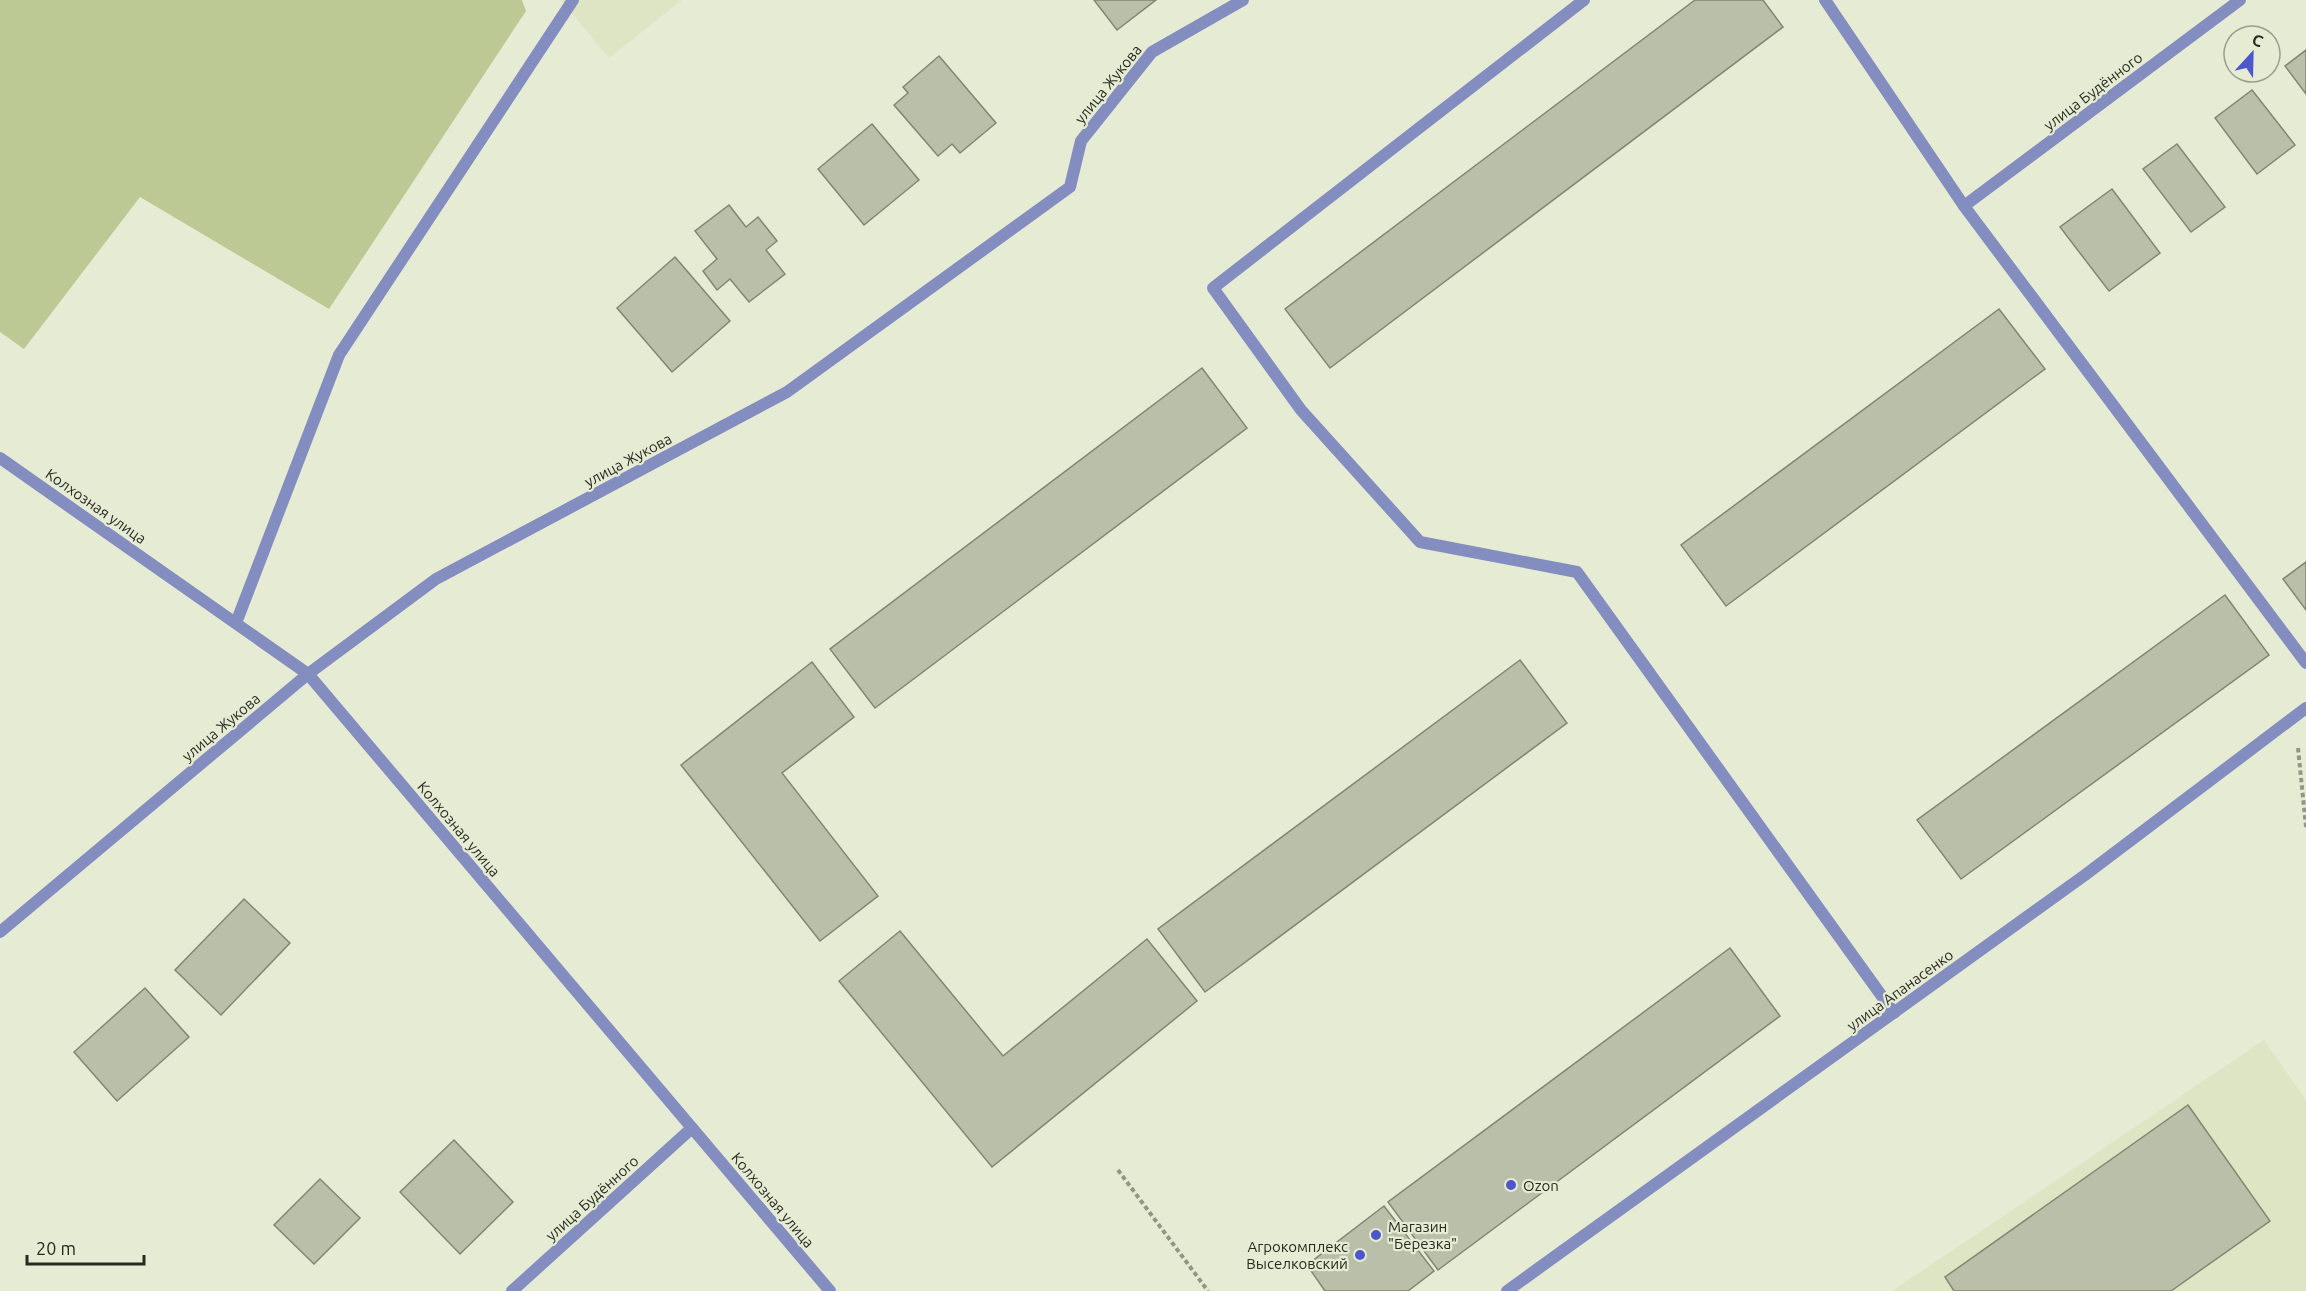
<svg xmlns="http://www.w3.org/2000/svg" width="2306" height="1291" font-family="Ubuntu,sans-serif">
	<rect width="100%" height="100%" fill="#e6ecd4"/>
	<!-- built -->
	<g fill="#dde5c5">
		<polygon points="561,0 682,0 609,58"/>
		<polygon points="2264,1040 2306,1100 2306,1291 1892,1291"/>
	</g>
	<!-- green -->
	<polygon fill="#bdc994" points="0,0 522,0 526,11 329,309 140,197 24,349 0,332"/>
	<!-- building -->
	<g fill="#b9bfa8" stroke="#828771" stroke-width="1.5">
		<polygon points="1094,0 1156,0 1117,30"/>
		<polygon points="1695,0 1763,0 1783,27 1330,368 1285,309"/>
		<polygon points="2306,50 2306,94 2285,66"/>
		<polygon points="939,56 996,123 960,153 952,144 938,156 894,105 908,93 903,87"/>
		<polygon points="2252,90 2295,145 2257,174 2215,118"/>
		<polygon points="872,124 919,180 864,225 818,169"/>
		<polygon points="2177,144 2225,207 2191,232 2143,169"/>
		<polygon points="2112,189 2160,253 2109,291 2060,227"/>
		<polygon points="729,205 746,227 758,217 777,241 766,250 785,274 749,302 730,279 717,290 703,271 717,259 695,231"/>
		<polygon points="675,257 730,321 672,372 617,308"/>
		<polygon points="1999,309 2045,369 1726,606 1681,545"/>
		<polygon points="1202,368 1247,428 875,708 830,649"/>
		<polygon points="2306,562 2306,610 2283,579"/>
		<polygon points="2225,595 2269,655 1961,879 1917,820"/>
		<polygon points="1520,660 1567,723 1205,992 1158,929"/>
		<polygon points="812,662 854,717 782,773 878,896 820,941 681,765"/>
		<polygon points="244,899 290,943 221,1015 175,970"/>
		<polygon points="900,931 1003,1056 1147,939 1197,1001 992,1167 839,981"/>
		<polygon points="1730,948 1780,1016 1438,1270 1388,1202"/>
		<polygon points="145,988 189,1037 117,1101 74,1052"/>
		<polygon points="2188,1105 2270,1221 2171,1291 1954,1291 1945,1277"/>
		<polygon points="454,1140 513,1202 460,1254 400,1192"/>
		<polygon points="320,1179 360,1218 314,1264 274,1225"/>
		<polygon points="1384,1206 1434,1271 1408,1291 1325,1291 1307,1265"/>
	</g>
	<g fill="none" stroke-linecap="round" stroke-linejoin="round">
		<!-- path -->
		<g stroke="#929685" stroke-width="4" stroke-dasharray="4.5 3" stroke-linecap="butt">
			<polyline points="2298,748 2306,827"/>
			<polyline points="1118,1170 1208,1291"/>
		</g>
		<!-- service -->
		<g stroke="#838dc0" stroke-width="12">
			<polyline points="1584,0 1213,288 1301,410 1420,542 1577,572 1894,1013"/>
			<polyline points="1825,0 1964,206 2306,663"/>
			<polyline points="236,623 339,355 573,0"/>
		</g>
		<!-- minor -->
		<g stroke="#838dc0" stroke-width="12">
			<polyline points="1964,206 2240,0"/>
			<polyline points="0,458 308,674 830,1291"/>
			<polyline points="0,932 308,674 436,579 787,392 1070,187 1081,141 1152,52 1243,0"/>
			<polyline points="512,1291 692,1128"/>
			<polyline points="1507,1291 2085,875 2306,708"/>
		</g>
	</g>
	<!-- markers -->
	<g fill="#4e56cc" stroke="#e6ecd4" stroke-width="2">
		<circle cx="1511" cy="1185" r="6"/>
		<circle cx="1376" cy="1235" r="6"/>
		<circle cx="1360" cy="1255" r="6"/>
	</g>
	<g text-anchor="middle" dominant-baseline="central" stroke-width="4.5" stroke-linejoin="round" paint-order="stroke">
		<!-- street labels -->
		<g font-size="15" fill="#282a21" stroke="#e6ecd4">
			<text transform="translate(1108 84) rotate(-51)">улица Жукова</text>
			<text transform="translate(2093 91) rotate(-37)">улица Будённого</text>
			<text transform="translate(628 460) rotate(-28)">улица Жукова</text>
			<text transform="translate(96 506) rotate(35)">Колхозная улица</text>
			<text transform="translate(221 727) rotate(-40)">улица Жукова</text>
			<text transform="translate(459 829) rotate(50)">Колхозная улица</text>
			<text transform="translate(1900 990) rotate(-36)">улица Апанасенко</text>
			<text transform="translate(592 1198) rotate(-42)">улица Будённого</text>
			<text transform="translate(773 1200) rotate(50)">Колхозная улица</text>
		</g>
		<!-- poi labels -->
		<g font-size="15" fill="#282a21" stroke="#e6ecd4" text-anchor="start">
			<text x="1523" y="1185">Ozon</text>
			<text x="1388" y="1226">Магазин<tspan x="1388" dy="17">"Березка"</tspan></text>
			<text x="1348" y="1246" text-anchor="end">Агрокомплекс<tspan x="1348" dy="17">Выселковский</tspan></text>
		</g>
	</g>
	<!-- north arrow -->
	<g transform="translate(2252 54) rotate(22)"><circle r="28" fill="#e6ecd4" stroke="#9a9e8c" stroke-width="1.5"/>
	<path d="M0-4.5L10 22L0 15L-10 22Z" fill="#4e56cc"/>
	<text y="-9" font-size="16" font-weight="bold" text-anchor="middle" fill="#282a21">С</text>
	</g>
	<!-- scale -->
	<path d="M27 1255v9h117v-9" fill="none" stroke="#282a21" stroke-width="3"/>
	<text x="36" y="1255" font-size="18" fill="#282a21" stroke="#e6ecd4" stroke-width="4.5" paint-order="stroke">20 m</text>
</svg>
